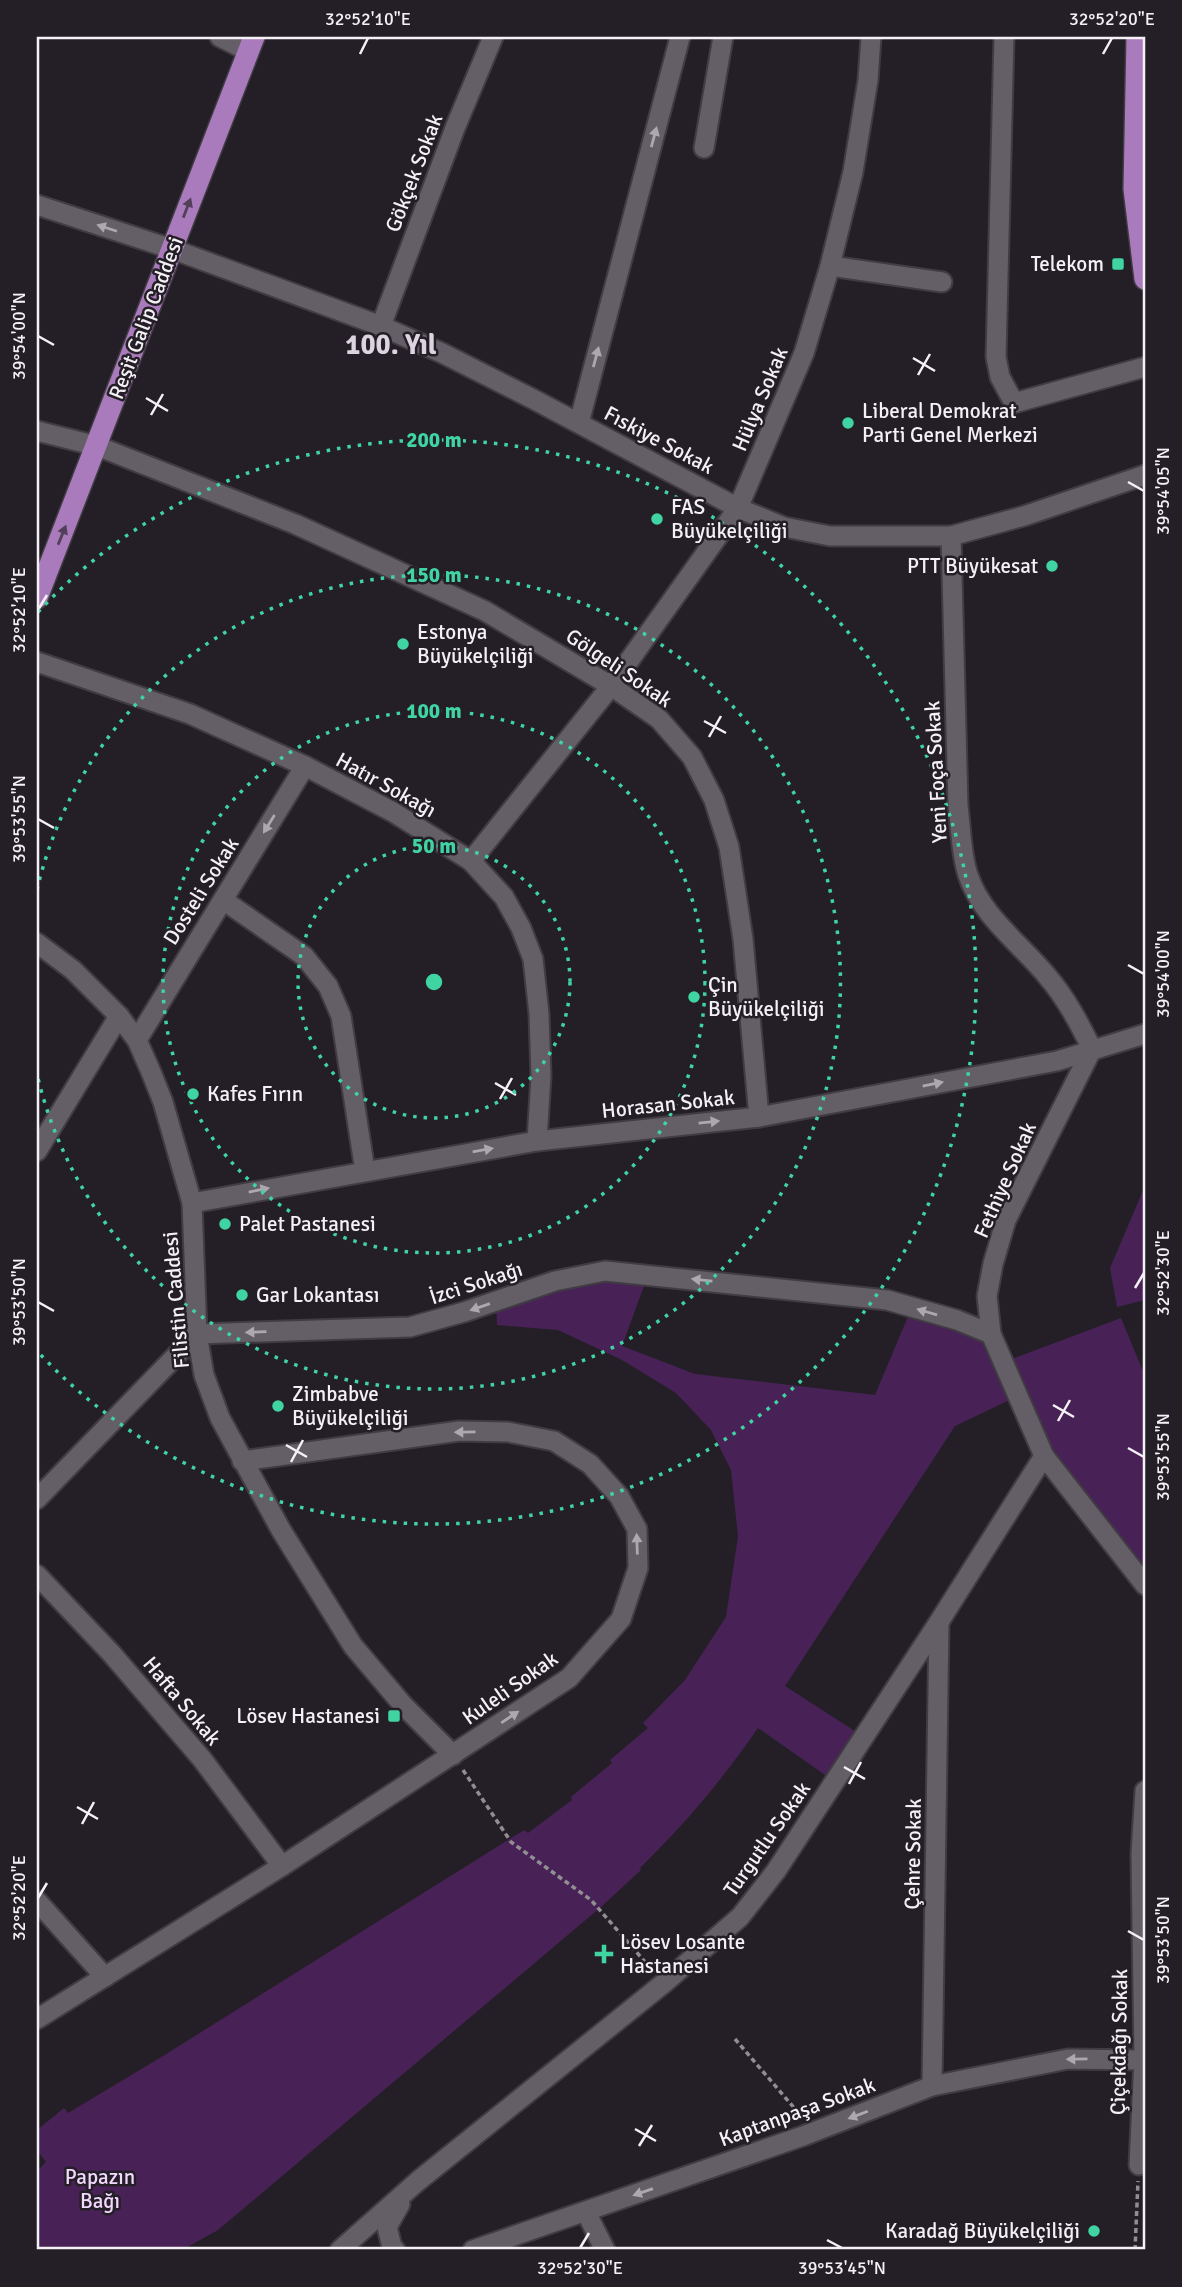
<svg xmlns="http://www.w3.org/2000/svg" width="1182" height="2287" font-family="Signika,sans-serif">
	<rect width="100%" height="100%" fill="#241f26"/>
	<!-- green -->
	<g fill="#482256">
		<polygon points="1145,1186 1145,1300 1117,1307 1110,1268"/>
		<path d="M648,1275L622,1346L695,1374L875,1395L912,1307L991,1334L1004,1362L1121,1318L1145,1376V1585L1044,1456L1018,1396L955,1426L785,1686L864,1737L835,1782L758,1728C722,1780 685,1824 640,1868L641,1870L601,1907L218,2230L182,2250H37V2171L46,2162L37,2150V2130L64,2108L68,2113L163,2056L524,1830L528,1833L572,1800L571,1797L612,1763L610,1760L648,1728L643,1723L685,1680L726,1617L738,1536L731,1470L711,1430L676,1393L622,1360L558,1330L497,1325L496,1302L555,1281Z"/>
	</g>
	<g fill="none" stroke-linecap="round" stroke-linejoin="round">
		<!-- minor casing -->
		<g stroke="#403c42" stroke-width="23">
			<g id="minor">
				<polyline points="220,37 248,51"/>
				<polyline points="1004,37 996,357 1000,377 1014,403 1145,367"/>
				<polyline points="704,148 723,37"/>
				<polyline points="37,205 172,249 381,326 442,353 533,399 738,508 784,527 830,536 951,536 1024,516 1145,475"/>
				<polyline points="830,266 942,282"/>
				<polyline points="381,326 455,128 493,37"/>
				<polyline points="579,423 680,37"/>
				<polyline points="37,431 97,446 295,524 485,611 611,686 659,719 692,757 714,800 729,847 743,939 759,1117"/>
				<path d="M951,536L958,806C961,829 961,854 968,875C982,917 1020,943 1047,976C1066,998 1079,1023 1092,1049"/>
				<polyline points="37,662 190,714 305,766 393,812 471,861 504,897 521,928 533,959 539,1014 541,1076 537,1141"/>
				<polyline points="471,861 611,686 738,508 804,353 830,266 853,172 868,80 871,37"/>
				<polyline points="223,900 304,956 328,986 341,1016 365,1171"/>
				<polyline points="37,943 73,970 119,1016 137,1040 151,1072 163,1102 192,1203 197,1334 204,1375 220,1418 281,1530 353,1646 403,1705 453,1755"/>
				<polyline points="137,1040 305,766"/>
				<polyline points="1092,1049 1006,1220 993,1264 987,1296 991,1334 1044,1456 1145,1585"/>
				<polyline points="37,1151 119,1016"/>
				<polyline points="192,1203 537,1141 759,1117 1057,1061 1145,1034"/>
				<polyline points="37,1499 197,1334 410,1327 464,1312 555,1281 605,1271 887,1300 957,1320 991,1334"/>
				<polyline points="37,1575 111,1653 202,1759 282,1866"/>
				<polyline points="37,1901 105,1977"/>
				<polyline points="37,2019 282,1866 569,1678 621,1619 638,1568 637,1529 619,1496 590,1464 554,1441 508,1432 459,1431 242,1461"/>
				<polyline points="932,2086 939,1623"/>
				<polyline points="1139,2165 1144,2059 1141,1854 1145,1791"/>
				<polyline points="586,2212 605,2250"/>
				<polyline points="340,2250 418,2181 664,1983 740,1917 776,1871 939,1622 1044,1456"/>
				<polyline points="395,2250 392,2247 387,2227 400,2204"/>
				<polyline points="473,2250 803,2136 932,2086 1068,2059 1145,2060"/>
			</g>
		</g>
		<!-- major casing -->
		<g stroke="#403c42" stroke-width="24">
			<g id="major">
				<polyline points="1137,37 1134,189 1145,279"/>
				<polyline points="37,598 254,37"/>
			</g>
		</g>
		<!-- path -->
		<g stroke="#918e93" stroke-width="3.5" stroke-dasharray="5 3.5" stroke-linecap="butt">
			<polyline points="463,1770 511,1842 591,1900 653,1971"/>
			<polyline points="735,2039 802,2117"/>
			<polyline points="1135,2250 1138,2181"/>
		</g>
		<!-- minor -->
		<use href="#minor" stroke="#645e66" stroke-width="19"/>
		<!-- major -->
		<use href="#major" stroke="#aa7bbc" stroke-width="21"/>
	</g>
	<!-- one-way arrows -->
	<defs><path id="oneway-solid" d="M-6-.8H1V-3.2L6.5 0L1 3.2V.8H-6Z" transform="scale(1.75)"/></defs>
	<g fill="#aca8ae">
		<use href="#oneway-solid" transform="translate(654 137) rotate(-75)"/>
		<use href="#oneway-solid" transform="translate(107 228) rotate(-162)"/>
		<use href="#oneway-solid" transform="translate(596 357) rotate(-75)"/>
		<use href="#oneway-solid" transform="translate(269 824) rotate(122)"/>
		<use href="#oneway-solid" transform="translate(933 1084) rotate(-11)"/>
		<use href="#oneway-solid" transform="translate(709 1122) rotate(-6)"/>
		<use href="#oneway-solid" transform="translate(483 1150) rotate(-10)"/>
		<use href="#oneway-solid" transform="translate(259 1190) rotate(-11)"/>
		<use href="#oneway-solid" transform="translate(702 1280) rotate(-174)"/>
		<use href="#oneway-solid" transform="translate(480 1307) rotate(161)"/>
		<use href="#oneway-solid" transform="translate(927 1312) rotate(-164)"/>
		<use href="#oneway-solid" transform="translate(256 1332) rotate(178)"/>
		<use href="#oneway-solid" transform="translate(465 1432) rotate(179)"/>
		<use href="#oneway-solid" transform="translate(637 1544) rotate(-92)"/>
		<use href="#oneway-solid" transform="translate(510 1717) rotate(-34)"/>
		<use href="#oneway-solid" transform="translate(1077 2059) rotate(179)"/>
		<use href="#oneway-solid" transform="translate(858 2115) rotate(159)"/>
		<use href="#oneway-solid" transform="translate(643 2192) rotate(161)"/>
	</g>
	<g fill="#533f5a">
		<use href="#oneway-solid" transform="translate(187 208) rotate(-69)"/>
		<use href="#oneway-solid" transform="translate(62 535) rotate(-68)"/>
	</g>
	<!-- ticks -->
	<path fill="none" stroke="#f4f1f6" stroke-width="2.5" d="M360,54L368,38M1103,54L1112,38M38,336L54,345M913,358L935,371M918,375L930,354M146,398L168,411M151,415L163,394M1128,482L1144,491M38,610L47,595M704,721L726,733M709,737L721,716M38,819L54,828M1128,965L1144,974M495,1083L516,1095M500,1099L512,1078M1135,1288L1144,1273M38,1302L54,1311M1053,1405L1074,1417M1058,1421L1070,1400M286,1445L307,1457M1128,1448L1144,1457M291,1462L303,1440M844,1767L865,1779M849,1784L861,1762M77,1807L98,1819M82,1824L94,1802M38,1898L47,1883M1128,1931L1144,1940M635,2129L656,2141M639,2146L652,2125M827,2240L842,2248M580,2248L589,2233"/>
	<!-- distance rings -->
	<g fill="none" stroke="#3fd4a2" stroke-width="3.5" stroke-dasharray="3.5 7">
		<circle cx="434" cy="982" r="136"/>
		<circle cx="434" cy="982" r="271"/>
		<path d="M37 890A407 407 0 1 1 37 1074"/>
		<path d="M38 612A542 542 0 1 1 38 1352"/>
	</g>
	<!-- markers -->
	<g fill="#3fd4a2" stroke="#241f26" stroke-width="2.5">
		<rect x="1111" y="257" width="14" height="14" rx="3.5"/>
		<circle cx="848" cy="423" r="7"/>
		<circle cx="657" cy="519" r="7"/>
		<circle cx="1052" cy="566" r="7"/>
		<circle cx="403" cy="644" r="7"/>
		<circle cx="694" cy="997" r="7"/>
		<circle cx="193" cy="1094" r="7"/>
		<circle cx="225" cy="1224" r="7"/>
		<circle cx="242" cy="1295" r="7"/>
		<circle cx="278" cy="1406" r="7"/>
		<rect x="387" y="1709" width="14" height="14" rx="3.5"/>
		<path d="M600.5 1943.5h7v7h7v7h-7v7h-7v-7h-7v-7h7z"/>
		<circle cx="1094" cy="2231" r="7"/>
	</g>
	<g text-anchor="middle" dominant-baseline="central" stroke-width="5" stroke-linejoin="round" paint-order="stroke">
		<!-- street labels -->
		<g font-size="21" fill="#f4f1f6" stroke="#241f26">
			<text transform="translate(414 173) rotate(-69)">Gökçek Sokak</text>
			<text transform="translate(146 318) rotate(-69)">Reşit Galip Caddesi</text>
			<text transform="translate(760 399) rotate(-67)">Hülya Sokak</text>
			<text transform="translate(659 440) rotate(28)">Fıskiye Sokak</text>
			<text transform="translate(619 668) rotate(34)">Gölgeli Sokak</text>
			<text transform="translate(936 772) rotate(-93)">Yeni Foça Sokak</text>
			<text transform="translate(386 785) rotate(29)">Hatır Sokağı</text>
			<text transform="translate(201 891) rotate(-58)">Dosteli Sokak</text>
			<text transform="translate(668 1104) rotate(-6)">Horasan Sokak</text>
			<text transform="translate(1005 1180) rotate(-66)">Fethiye Sokak</text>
			<text transform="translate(476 1283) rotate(-18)">İzci Sokağı</text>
			<text transform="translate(176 1300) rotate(-95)">Filistin Caddesi</text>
			<text transform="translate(510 1688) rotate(-35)">Kuleli Sokak</text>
			<text transform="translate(182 1701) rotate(50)">Hafta Sokak</text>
			<text transform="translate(767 1839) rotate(-55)">Turgutlu Sokak</text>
			<text transform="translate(913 1854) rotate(-89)">Çehre Sokak</text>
			<text transform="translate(1119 2042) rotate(-89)">Çiçekdağı Sokak</text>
			<text transform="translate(797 2112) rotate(-20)">Kaptanpaşa Sokak</text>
		</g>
		<!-- poi labels -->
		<g font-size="21" fill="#f4f1f6" stroke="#241f26" text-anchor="start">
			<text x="1104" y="264" text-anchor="end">Telekom</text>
			<text x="862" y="411">Liberal Demokrat<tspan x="862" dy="24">Parti Genel Merkezi</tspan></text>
			<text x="671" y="507">FAS<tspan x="671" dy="24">Büyükelçiliği</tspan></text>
			<text x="1038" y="566" text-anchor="end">PTT Büyükesat</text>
			<text x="417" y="632">Estonya<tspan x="417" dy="24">Büyükelçiliği</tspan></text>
			<text x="708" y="985">Çin<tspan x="708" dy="24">Büyükelçiliği</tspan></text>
			<text x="207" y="1094">Kafes Fırın</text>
			<text x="239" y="1224">Palet Pastanesi</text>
			<text x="256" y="1295">Gar Lokantası</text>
			<text x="292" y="1394">Zimbabve<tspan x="292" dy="24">Büyükelçiliği</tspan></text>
			<text x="380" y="1716" text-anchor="end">Lösev Hastanesi</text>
			<text x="620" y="1942">Lösev Losante<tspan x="620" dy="24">Hastanesi</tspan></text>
			<text x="1080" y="2231" text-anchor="end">Karadağ Büyükelçiliği</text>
		</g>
		<!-- park labels -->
		<g font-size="21" fill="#f3d7ff" stroke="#241f26">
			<text x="100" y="2177">Papazın<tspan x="100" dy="24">Bağı</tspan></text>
		</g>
		<!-- district labels -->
		<g font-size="28" font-weight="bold" fill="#dcd5df" stroke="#241f26">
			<text x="391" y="345">100. Yıl</text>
		</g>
	</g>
	<circle cx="434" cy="982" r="10" fill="#3fd4a2" stroke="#241f26" stroke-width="3.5"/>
	<g font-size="21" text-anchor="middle" font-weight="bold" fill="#3fd4a2" stroke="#241f26" stroke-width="5" stroke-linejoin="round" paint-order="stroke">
		<text x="434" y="447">200 m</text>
		<text x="434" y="582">150 m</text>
		<text x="434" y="718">100 m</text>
		<text x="434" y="853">50 m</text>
	</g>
	<!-- border -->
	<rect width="1182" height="2287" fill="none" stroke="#241f26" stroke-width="77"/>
	<rect x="38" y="38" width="1106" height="2210" fill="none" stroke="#f4f1f6" stroke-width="2.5"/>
	<g font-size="18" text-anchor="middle" fill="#f4f1f6">
		<text x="368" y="25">32°52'10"E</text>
		<text x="1112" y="25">32°52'20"E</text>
		<text transform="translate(19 336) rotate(-90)" y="6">39°54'00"N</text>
		<text transform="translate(1163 491) rotate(-90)" y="6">39°54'05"N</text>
		<text transform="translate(19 610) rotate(-90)" y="6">32°52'10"E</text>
		<text transform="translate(19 819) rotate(-90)" y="6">39°53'55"N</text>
		<text transform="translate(1163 974) rotate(-90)" y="6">39°54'00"N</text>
		<text transform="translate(1163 1273) rotate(-90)" y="6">32°52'30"E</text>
		<text transform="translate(19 1302) rotate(-90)" y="6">39°53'50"N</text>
		<text transform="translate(1163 1457) rotate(-90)" y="6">39°53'55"N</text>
		<text transform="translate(19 1898) rotate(-90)" y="6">32°52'20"E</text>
		<text transform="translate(1163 1940) rotate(-90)" y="6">39°53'50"N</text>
		<text x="580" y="2274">32°52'30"E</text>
		<text x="842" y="2274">39°53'45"N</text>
	</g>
</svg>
